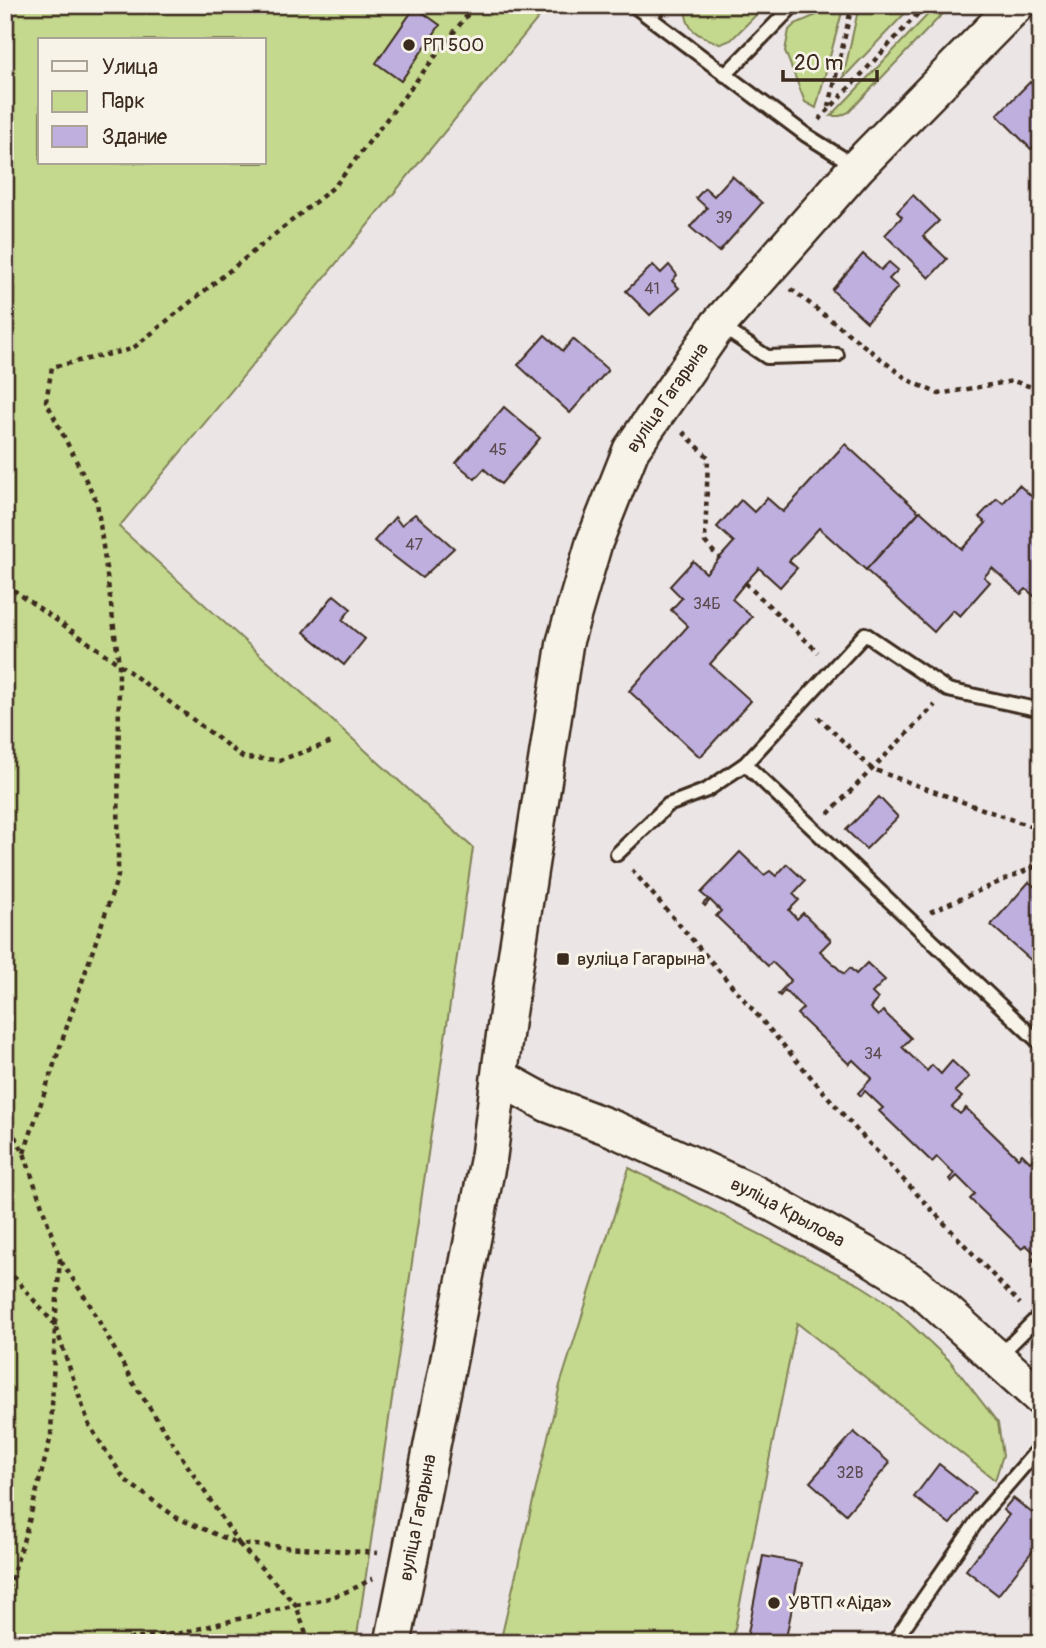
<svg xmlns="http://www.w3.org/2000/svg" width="1046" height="1648" font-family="Pangolin,sans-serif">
	<rect width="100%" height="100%" fill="#ece5e6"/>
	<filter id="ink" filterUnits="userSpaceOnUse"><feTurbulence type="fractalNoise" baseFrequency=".0143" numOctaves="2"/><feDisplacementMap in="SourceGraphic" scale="14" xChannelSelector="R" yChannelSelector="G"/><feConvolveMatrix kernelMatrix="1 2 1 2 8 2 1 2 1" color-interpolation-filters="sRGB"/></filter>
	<g filter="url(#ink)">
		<!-- green -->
		<g fill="#c4d98e" stroke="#808256" stroke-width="2" fill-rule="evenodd">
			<path d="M5,5H549L119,527L473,848L356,1643H5ZM40,40H264V163H40Z"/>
			<path d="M685,5H766L731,40L721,44C699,36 685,32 685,5Z"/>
			<polygon points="840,5 844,5 816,108 805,102 785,51 789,30 795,24"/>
			<polygon points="859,5 913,5 843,78 859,6"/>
			<polygon points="937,5 951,5 849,112 840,116 831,116"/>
			<polygon points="629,1168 860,1285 888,1303 950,1361 998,1423 1003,1455 995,1480 797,1323 732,1643 500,1643 560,1385"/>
		</g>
		<!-- building -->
		<g fill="#bfafdf" stroke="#3b2a1e" stroke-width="2">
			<polygon points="415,7 440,25 401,81 376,63"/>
			<polygon points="1030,82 1041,94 1041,139 1031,149 997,115"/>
			<polygon points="732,176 762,203 719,252 690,227 707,208 696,198 705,188 714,196"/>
			<polygon points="913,195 939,221 923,236 947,259 929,278 885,235 902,217 897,212"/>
			<polygon points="863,254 881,270 889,262 898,270 889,279 898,287 867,322 832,290"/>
			<polygon points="653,265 661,273 669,265 677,275 672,281 679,288 650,315 626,291"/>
			<polygon points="545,335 563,351 573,339 608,370 570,413 518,365"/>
			<polygon points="504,407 540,438 501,484 484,469 475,479 456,463"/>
			<polygon points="845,444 919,512 866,570 819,528 789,561 797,568 780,587 759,568 745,583 732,599 752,617 710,664 751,701 700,757 629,691 688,626 671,610 682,598 670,586 693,561 706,573 734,542 717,527 741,500 754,512 767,498 783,512"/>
			<polygon points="1019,485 1041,505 1040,601 1026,589 1021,594 992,568 984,577 990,582 960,616 953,610 934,632 866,570 920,511 962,549 986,523 979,517 997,498 1003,503"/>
			<polygon points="415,514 454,548 422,578 374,541 395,517 401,525"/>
			<polygon points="334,595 351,609 342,620 365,639 344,665 304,632"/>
			<polygon points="879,797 898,817 866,849 846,830"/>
			<polygon points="740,852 764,875 770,871 776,876 787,864 805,881 793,894 799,900 789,910 797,919 803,913 831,940 820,951 844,974 850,968 856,974 867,963 885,980 872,993 878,999 870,1008 878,1016 883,1011 911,1038 902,1047 927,1071 932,1065 941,1074 952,1061 969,1077 955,1091 962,1097 952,1107 960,1114 966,1108 1018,1158 1022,1154 1030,1162 1041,1151 1041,1259 1038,1257 1034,1261 1032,1259 1037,1255 1026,1245 1022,1249 970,1199 975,1194 957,1176 951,1182 949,1179 954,1174 937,1157 932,1162 879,1111 883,1108 865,1091 861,1096 858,1093 872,1078 853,1060 849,1064 797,1014 803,1008 785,990 780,996 778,994 791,980 772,962 768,966 716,916 721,911 710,900 705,906 703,904 708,899 701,893"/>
			<polygon points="1029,882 1041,892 1041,969 991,925"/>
			<polygon points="854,1432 890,1463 846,1514 810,1482"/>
			<polygon points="939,1464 975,1492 950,1524 914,1497"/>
			<polygon points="1013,1498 1041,1520 1041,1540 998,1595 966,1570 1009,1515 1003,1510"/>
			<polygon points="763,1556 801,1563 785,1643 746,1643"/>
		</g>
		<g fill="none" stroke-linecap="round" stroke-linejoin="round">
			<!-- lane casing -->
			<g stroke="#3b2a1e" stroke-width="18">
				<g id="lane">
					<polyline points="633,5 806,135 854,165"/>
					<polyline points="650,17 661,5"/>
					<polyline points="725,75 794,5"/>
					<polyline points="719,325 767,357 837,355"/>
					<polyline points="745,764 1041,1044"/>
					<polyline points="617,854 668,805 707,790 745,764 865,634 948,690 1041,710"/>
					<polyline points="998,1357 1041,1314"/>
					<polyline points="893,1643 982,1514 1041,1446"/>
				</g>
			</g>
			<!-- secondary casing -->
			<g stroke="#3b2a1e" stroke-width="40">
				<g id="secondary">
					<path id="s1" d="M501,1078L548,1104L614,1129L754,1193L863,1253L916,1285L1041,1398"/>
					<path id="s2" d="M393,1643L489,1156L507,1016L565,642L594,543L631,450L718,325L857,167L1016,5"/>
				</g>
			</g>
			<!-- path -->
			<g stroke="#3b2a1e" stroke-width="4.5" stroke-dasharray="5 5" stroke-linecap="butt">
				<polyline points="829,107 852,5"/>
				<polyline points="819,120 926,5"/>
				<polyline points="791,289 908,380 939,394 1013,381 1041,390"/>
				<polyline points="683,432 708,457 705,542 719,558"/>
				<polyline points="745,583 818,652"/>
				<polyline points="5,584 119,664 244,758 280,760 335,741"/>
				<polyline points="818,717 872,769 1035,828 1041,833"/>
				<polyline points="828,814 935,705"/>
				<polyline points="632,870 854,1127 1020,1304"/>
				<polyline points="930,912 1041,864"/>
				<polyline points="5,1119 24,1153 60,1259 55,1325 89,1425 125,1480 177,1518 239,1544 296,1605 181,1633 95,1643"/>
				<polyline points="24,1153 118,876 119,664 97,502 46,401 52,367 132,349 335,186 475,5"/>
				<polyline points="61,1261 90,1305 132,1381 239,1544 378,1553"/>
				<polyline points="5,1270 16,1279 55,1325 51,1436 28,1525 5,1601"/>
				<path d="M309,1643L296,1605C325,1601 348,1593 373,1578"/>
			</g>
			<!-- lane -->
			<use href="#lane" stroke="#f7f3e8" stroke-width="12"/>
			<!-- secondary -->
			<use href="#secondary" stroke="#f7f3e8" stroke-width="35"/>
		</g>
	</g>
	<!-- markers -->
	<g fill="#3b2a1e" stroke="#f7f3e8" stroke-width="2.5">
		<circle cx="409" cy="45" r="7"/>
		<rect x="556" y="952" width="14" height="14" rx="3.5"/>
		<circle cx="774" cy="1603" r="7"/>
	</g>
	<g text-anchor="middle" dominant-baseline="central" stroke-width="6" stroke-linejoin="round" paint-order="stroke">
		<!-- number labels -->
		<g font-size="16" fill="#5c4b4e">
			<text x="724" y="218">39</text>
			<text x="652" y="289">41</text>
			<text x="498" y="450">45</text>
			<text x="414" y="545">47</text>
			<text x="707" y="604">34Б</text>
			<text x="873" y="1054">34</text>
			<text x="850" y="1473">32В</text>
		</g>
		<!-- poi labels -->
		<g font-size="19" fill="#3b2a1e" stroke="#f7f3e8" text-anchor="start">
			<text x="423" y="45">РП 500</text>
			<text x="577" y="959">вуліца Гагарына</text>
			<text x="788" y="1603">УВТП «Аіда»</text>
		</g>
		<!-- street labels -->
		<g font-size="19" fill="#3b2a1e" stroke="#f7f3e8">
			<text stroke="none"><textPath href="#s2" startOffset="1283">вуліца Гагарына</textPath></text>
			<text stroke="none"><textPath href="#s1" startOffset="317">вуліца Крылова</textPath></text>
			<text stroke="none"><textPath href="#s2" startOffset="128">вуліца Гагарына</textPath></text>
		</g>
	</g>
	<!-- margin -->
	<rect width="1046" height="1648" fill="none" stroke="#f7f3e8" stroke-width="28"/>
	<rect x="14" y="14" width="1018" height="1620" fill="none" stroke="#3b2a1e" stroke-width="2.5" filter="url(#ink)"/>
	<!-- legend -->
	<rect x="38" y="38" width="228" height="126" fill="#f7f3e8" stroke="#aca397" stroke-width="2"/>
	<rect x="52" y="61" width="35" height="10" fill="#f7f3e8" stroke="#aca397" stroke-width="2"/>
	<text x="102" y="74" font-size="21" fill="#3b2a1e">Улица</text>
	<rect x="52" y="91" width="35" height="21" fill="#c4d98e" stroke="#aca397" stroke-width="2"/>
	<text x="102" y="108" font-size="21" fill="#3b2a1e">Парк</text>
	<rect x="52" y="126" width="35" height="21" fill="#bfafdf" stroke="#aca397" stroke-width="2"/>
	<text x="102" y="144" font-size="21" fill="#3b2a1e">Здание</text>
	<!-- scale -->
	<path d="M783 70v10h94v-10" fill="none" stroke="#3b2a1e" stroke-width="3.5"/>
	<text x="794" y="70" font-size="21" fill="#3b2a1e" stroke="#f7f3e8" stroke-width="5" paint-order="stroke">20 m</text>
</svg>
